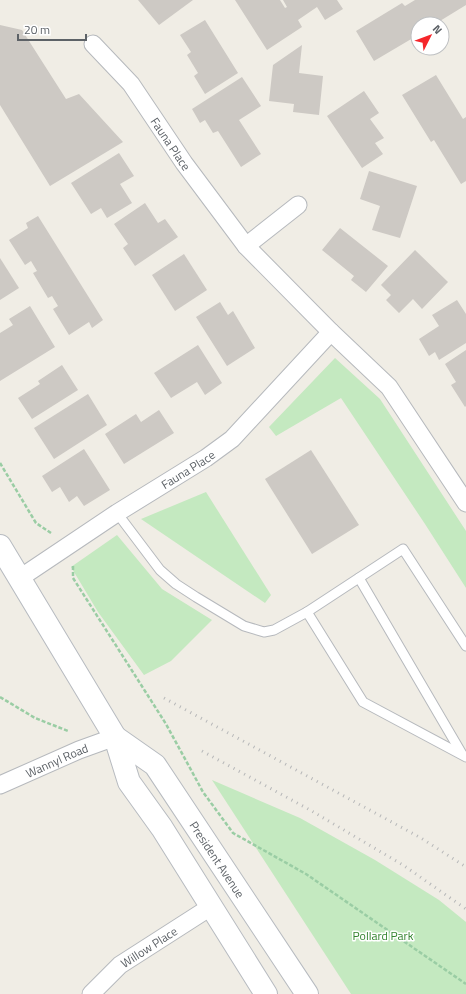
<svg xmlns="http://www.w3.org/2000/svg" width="466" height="994" font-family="'Titillium Web',sans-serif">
	<rect width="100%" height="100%" fill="#f0ede5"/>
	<!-- green -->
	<g fill="#c4e9c0">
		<polygon points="335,358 380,399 466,531 466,588 425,524 341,398 276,436 269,427"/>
		<polygon points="206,492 271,595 265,603 141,519"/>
		<polygon points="117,535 162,589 212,620 171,661 144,675 98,612 71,567"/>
		<polygon points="212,780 300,818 375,860 439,900 466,922 466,994 351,994"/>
	</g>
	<!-- building -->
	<g fill="#cdc9c4">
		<polygon points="138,0 193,0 159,25"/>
		<polygon points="235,0 280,0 285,8 287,7 283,0 337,0 343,9 325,20 317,7 298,20 302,27 267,50"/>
		<polygon points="415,0 466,0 466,5 435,24 418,24 418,35 374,61 356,31 402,3 405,6"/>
		<polygon points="205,20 238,73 205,94 194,76 198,73 187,55 191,52 180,35"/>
		<polygon points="0,25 22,30 66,99 79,94 123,142 50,186 0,105"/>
		<polygon points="302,45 299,73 323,76 319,115 293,112 294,104 269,101 273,65"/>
		<polygon points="436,75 463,119 466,117 466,181 461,184 434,140 431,142 402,95"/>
		<polygon points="242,77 261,106 239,120 261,154 241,167 218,131 213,133 205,120 200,123 192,109"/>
		<polygon points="364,91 379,113 370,119 384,138 375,143 383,154 362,168 327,116"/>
		<polygon points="119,153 134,176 120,184 132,203 107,218 101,208 91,214 71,183"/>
		<polygon points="369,171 417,186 400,238 372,230 380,206 360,199"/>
		<polygon points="145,203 158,223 165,219 178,237 135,266 123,248 128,244 114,224"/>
		<polygon points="38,216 103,320 92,328 89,322 69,335 53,309 58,306 52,296 48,298 33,273 37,271 31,261 25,265 9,240 28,228 26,223"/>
		<polygon points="340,228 388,266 366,292 351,280 354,276 322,250"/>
		<polygon points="415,250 448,282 422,309 413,299 399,313 386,300 391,295 381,285"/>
		<polygon points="184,254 207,290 175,311 152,275"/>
		<polygon points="0,258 19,288 0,300"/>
		<polygon points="457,300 466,314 466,343 439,360 435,352 429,356 419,339 439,326 432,315"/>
		<polygon points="220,302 228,315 233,311 255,348 227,366 196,317"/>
		<polygon points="30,306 55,347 0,381 0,333 13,325 9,319"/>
		<polygon points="198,345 222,383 205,395 197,382 171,398 154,373"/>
		<polygon points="466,350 466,406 465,407 451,385 456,382 445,364"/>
		<polygon points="62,365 78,390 32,419 18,398 40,384 38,381"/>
		<polygon points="88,394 107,425 54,459 34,428"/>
		<polygon points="159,410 174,433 124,464 105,434 136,414 141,422"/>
		<polygon points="84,449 110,490 84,506 77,496 69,502 60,487 52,492 42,476"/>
		<polygon points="311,450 359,525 312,554 265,479"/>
	</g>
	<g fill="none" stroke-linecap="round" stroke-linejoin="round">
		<!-- service casing -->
		<g stroke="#b6b9bd" stroke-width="11">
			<g id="service">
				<polyline points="117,513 160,570 176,584 196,597 244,626 264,632 274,630 307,612 363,702 466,757"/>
				<polyline points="359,578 462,754"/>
				<polyline points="307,612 403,549 466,646"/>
			</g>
		</g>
		<!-- minor casing -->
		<g stroke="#b6b9bd" stroke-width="19">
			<g id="minor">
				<path id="s1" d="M93,44L131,84L184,163L246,246L331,332L389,387L466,503"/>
				<polyline points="246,246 298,205"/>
				<path id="s2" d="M20,578L117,513L206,458L232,439L331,332"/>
				<path id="s3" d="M0,785L79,750L115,737"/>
				<path id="s4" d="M91,994L120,965L212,906"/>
			</g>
		</g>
		<!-- secondary casing -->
		<g stroke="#b7bbc0" stroke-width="24">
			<g id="secondary">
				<polyline points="0,546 115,737 129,782 162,828 266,994"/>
				<path id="s5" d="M115,737L155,765L307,994"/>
			</g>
		</g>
		<!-- path -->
		<g stroke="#9acda4" stroke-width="2.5" stroke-dasharray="4 2" stroke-linecap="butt">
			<polyline points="0,463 36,523 51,533"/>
			<polyline points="73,566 73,578 166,724 203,792 233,833 306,874 466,984"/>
			<polyline points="0,697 35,718 68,731"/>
		</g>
		<!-- service -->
		<use href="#service" stroke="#fff" stroke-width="9"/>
		<!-- minor -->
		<use href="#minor" stroke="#fff" stroke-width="17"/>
		<!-- secondary -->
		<use href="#secondary" stroke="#fff" stroke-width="22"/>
		<!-- rail -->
		<g stroke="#b6b7b8" stroke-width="3" stroke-dasharray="1 5" stroke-linecap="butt">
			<polyline points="164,698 421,838 466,867"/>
			<polyline points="202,751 310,810 403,865 466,909"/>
		</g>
	</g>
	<g text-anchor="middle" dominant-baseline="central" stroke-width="3" stroke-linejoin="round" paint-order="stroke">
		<!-- street labels -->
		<g font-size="12" fill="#5d6267" stroke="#fff">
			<text stroke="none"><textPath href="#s1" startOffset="127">Fauna Place</textPath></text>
			<text stroke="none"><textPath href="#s2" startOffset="200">Fauna Place</textPath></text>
			<text stroke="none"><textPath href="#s3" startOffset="62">Wannyl Road</textPath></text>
			<text stroke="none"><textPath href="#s5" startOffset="162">President Avenue</textPath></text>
			<text stroke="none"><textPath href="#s4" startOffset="75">Willow Place</textPath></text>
		</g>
		<!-- park labels -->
		<g font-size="12" fill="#33842f" stroke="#fff">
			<text x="383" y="935">Pollard Park</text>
		</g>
	</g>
	<!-- north arrow -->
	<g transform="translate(430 36) rotate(48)"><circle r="19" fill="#ffffff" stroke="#bec0c2"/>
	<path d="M0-3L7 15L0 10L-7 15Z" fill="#f5262b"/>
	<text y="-6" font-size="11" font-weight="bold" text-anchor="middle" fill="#5d6267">N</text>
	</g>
	<!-- scale -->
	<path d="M18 34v6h68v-6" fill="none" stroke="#5d6267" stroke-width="2"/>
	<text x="24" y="34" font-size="12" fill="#5d6267" stroke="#ffffff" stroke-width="3" paint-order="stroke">20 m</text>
</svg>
